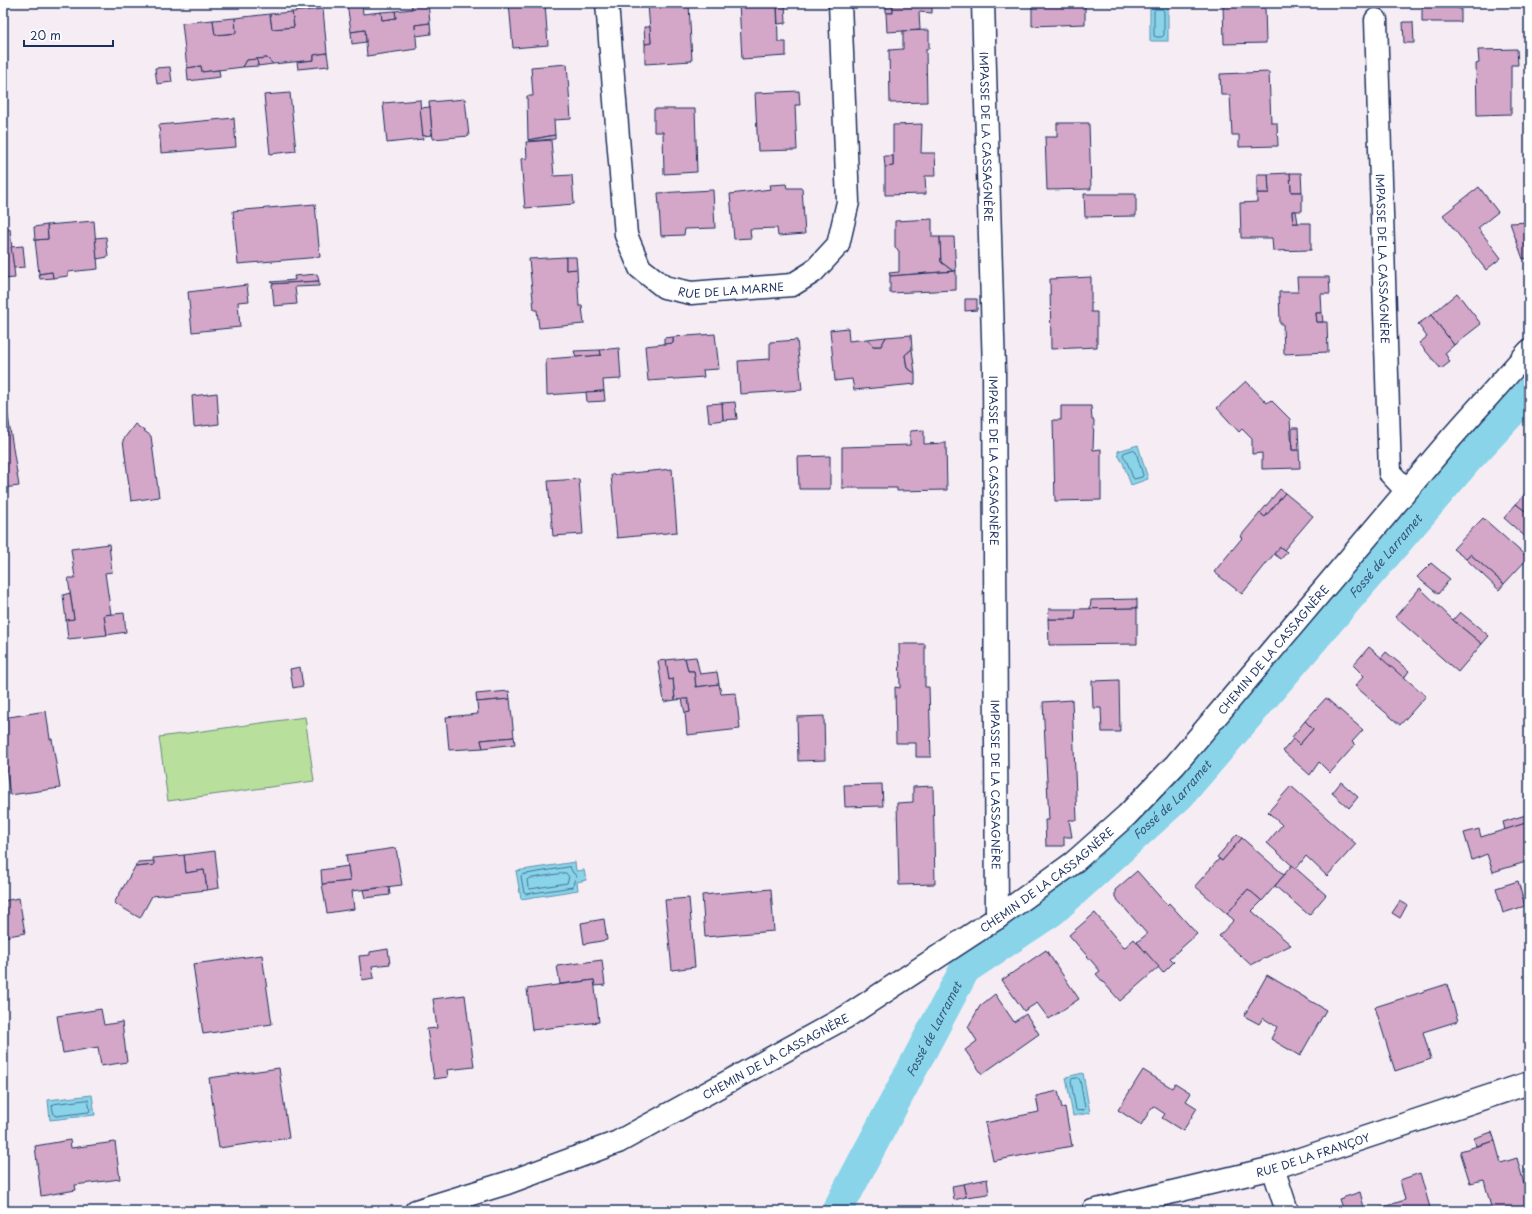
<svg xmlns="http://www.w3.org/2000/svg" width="1532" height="1214" font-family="'Playpen Sans',sans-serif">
	<rect width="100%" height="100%" fill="#f6edf4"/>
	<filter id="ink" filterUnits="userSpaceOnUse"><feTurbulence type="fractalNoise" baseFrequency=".025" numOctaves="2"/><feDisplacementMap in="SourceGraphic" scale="8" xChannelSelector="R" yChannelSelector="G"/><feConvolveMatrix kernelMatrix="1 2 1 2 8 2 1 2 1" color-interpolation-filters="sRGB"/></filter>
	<g filter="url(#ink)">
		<!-- green -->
		<polygon fill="#b8df9b" stroke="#6a877c" points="305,717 314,781 168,801 159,737"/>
		<!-- water -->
		<g fill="#89d4e9" stroke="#5d92b1">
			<rect x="1150" y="5" width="18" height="36"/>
			<polygon points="1138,445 1148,479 1131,485 1123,463 1118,455 1118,451"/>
			<polygon points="575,862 576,871 584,870 586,880 577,882 578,890 521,899 516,871"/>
			<polygon points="1083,1073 1090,1113 1073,1116 1066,1077"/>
			<polygon points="92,1095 95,1115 50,1120 48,1100"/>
		</g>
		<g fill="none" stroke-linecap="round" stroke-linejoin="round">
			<!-- shore -->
			<g stroke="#477196" stroke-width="1">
				<polygon points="1156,9 1162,9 1164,11 1164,35 1162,37 1156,37 1154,36 1154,11"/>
				<polygon points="1133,450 1136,452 1143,475 1142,477 1134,479 1133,478 1127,462 1123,455 1124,453"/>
				<polygon points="570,867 573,873 577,876 574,881 573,887 526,894 524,893 521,876 522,875"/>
				<polygon points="566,873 569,877 567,883 530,889 528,887 527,880 528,879"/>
				<polygon points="1078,1078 1080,1080 1085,1108 1084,1110 1077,1111 1076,1110 1071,1081 1072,1079"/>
				<polygon points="88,1100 90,1109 89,1112 56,1116 54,1115 52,1106 54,1104"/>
			</g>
			<!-- canal -->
			<path stroke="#89d4e9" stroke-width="31" id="s1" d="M837,1211L965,969L1052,911L1180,795L1467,460L1529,393"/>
		</g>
		<!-- building -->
		<g fill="#d4a6c8" stroke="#1b2f5e">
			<polygon points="347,3 362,3 363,14 381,12 382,20 396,18 395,11 412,9 411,3 428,3 430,23 415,25 417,49 367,56 365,30 351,32"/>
			<polygon points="509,3 545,3 548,45 513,48"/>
			<polygon points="739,3 777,3 778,42 786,42 786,56 742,59"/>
			<polygon points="777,3 785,3 786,23 778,24"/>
			<rect x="886" y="3" width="7" height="10"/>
			<polygon points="893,3 932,3 932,13 919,12 920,30 887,32 886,13 893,13"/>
			<polygon points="1032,3 1085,3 1085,24 1032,26"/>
			<polygon points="1223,3 1260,3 1260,7 1265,7 1266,43 1224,44"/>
			<polygon points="1422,3 1457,3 1457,8 1461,8 1461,22 1422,22"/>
			<polygon points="689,4 692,61 645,64 645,44 651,43 648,5"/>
			<polygon points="323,9 327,53 314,55 314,60 273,64 267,58 247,60 243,67 202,72 201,66 187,68 182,23 213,20 215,35 236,33 235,18 270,14 272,29 294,27 292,12"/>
			<polygon points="395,11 396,18 382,20 381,12"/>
			<polygon points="292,12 294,27 272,29 270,14"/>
			<polygon points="235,18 236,33 215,35 213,20"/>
			<polygon points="1403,22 1413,22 1414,43 1404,43"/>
			<polygon points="430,23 431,34 416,36 415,25"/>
			<polygon points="644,27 650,27 651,43 645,44"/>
			<polygon points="365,30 366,42 352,44 351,32"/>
			<polygon points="929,30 929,48 926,49 927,102 890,103 889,50 903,49 903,31"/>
			<polygon points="1517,49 1518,65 1511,65 1511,114 1477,115 1476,64 1479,63 1478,50"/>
			<polygon points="327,53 329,66 298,69 297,62 314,60 314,55"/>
			<polygon points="267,58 273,64 258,66 257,59"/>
			<polygon points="257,59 258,66 243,67 247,60"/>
			<polygon points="567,64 571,119 554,120 555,135 528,140 527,96 533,96 531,67"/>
			<polygon points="201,66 202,72 219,70 220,77 188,81 187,68"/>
			<polygon points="170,67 172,82 157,84 155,68"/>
			<polygon points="1269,72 1271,123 1277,123 1278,146 1239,147 1239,135 1232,135 1230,95 1221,95 1220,74"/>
			<polygon points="799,91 800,105 795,105 797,150 758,151 755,93"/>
			<polygon points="290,93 296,151 270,154 264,95"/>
			<polygon points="465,99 469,136 433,139 429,102"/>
			<polygon points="420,100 423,139 387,143 383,103"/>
			<polygon points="430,107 432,135 423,136 420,108"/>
			<polygon points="654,109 695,109 697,172 664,174 663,132 654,132"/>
			<polygon points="234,118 236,147 161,153 159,125"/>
			<polygon points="1057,123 1089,123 1091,189 1047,190 1045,137 1057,137"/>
			<polygon points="922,124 921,153 935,153 936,176 925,176 926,194 885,195 885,167 893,166 893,125"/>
			<polygon points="555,135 555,139 529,141 528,140"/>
			<polygon points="551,140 554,176 572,175 574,204 525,208 521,159 527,158 526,142"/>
			<polygon points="884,156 893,156 893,166 885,167"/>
			<polygon points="1290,173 1301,173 1302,192 1291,192"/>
			<polygon points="1290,173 1291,192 1302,192 1302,211 1292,211 1293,223 1311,223 1311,250 1273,251 1272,238 1241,238 1240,203 1257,202 1257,193 1269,193 1268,174"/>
			<polygon points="1257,174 1268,174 1269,193 1257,193"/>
			<polygon points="786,184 787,188 802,188 805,234 778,236 777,228 750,229 751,238 734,239 730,194 771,189 770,185"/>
			<polygon points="1479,187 1498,212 1478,228 1501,258 1486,270 1443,215"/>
			<polygon points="713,190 715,228 685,229 684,235 661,236 658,193"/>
			<polygon points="1084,194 1136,194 1136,216 1085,217"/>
			<polygon points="315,204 320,257 238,264 233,211"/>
			<polygon points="1292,211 1296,211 1298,223 1293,223"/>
			<polygon points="932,219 932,237 940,237 941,262 953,271 890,276 889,273 899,272 899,251 895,248 895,221"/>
			<polygon points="94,221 98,269 68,272 68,276 53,278 52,272 39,274 35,240 48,239 47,225"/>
			<polygon points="1529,222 1529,258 1523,259 1510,223"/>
			<polygon points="47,225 48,239 35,240 34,227"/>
			<polygon points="10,229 15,278 3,279 3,230"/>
			<polygon points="106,237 108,257 97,259 95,238"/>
			<polygon points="940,237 954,237 956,271 953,271 941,262"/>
			<polygon points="23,246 25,267 14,268 11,247"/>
			<polygon points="566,257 566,270 577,269 579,306 582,306 584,324 539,328 537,310 534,310 529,259"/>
			<polygon points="566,257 576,257 577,269 566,270"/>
			<polygon points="956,271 956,290 890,293 890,276"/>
			<polygon points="52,272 53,278 40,279 39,274"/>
			<polygon points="317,274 319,281 273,284 271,282 295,280 294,276"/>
			<polygon points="1091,277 1091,312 1097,312 1097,347 1051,349 1050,279"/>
			<polygon points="1297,277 1329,277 1330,294 1321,294 1322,313 1316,313 1317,322 1327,322 1328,352 1284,354 1283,324 1280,324 1279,292 1298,292"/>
			<polygon points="319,281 319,286 295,287 297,304 274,306 272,284"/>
			<polygon points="247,285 249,301 238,302 240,327 192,332 188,292"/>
			<polygon points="1457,293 1481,324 1454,345 1431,315"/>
			<polygon points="965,299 977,299 977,310 965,311"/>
			<polygon points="1316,313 1322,313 1323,322 1317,322"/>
			<polygon points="1431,315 1454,345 1445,353 1450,362 1441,369 1419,343 1427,337 1418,324"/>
			<polygon points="848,328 849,341 867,339 873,346 881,346 886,337 911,335 912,349 905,355 907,368 915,373 915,384 854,390 852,379 835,381 830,330"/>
			<polygon points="715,334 719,369 703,370 704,377 648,381 645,346 673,343 673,337"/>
			<polygon points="673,337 673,343 664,344 664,338"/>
			<polygon points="886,337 881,346 873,346 867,339"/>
			<polygon points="797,340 802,390 740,394 738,361 770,359 770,342"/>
			<polygon points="619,348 621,379 603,380 604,391 547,395 546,359 601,355 600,350"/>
			<polygon points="912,349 915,373 907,368 905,355"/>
			<polygon points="600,350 601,355 576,357 574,351"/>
			<polygon points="1246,381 1267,403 1271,400 1290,419 1292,450 1299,450 1300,468 1262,469 1262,453 1252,454 1252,439 1242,429 1239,432 1217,408"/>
			<polygon points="604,391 605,401 587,402 586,392"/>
			<polygon points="217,393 219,424 194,427 192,396"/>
			<polygon points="3,397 5,397 19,486 3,488"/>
			<polygon points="735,402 737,419 723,420 722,403"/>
			<polygon points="722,403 723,420 709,422 707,404"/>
			<polygon points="1061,406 1091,406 1092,420 1094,420 1093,450 1101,449 1101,500 1055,501 1053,420 1061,420"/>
			<polygon points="135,424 151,436 159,497 131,501 123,440"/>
			<polygon points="1292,428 1298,428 1299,450 1292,450"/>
			<polygon points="924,430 924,444 946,443 947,490 897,491 897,488 842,488 842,447 910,445 910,431"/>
			<polygon points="830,456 830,489 799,489 798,457"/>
			<polygon points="672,469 677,532 617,538 611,475"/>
			<polygon points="579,479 583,534 553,536 548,481"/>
			<polygon points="1280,489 1285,493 1265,517 1260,513"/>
			<polygon points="1529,489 1529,506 1525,511 1516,504"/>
			<polygon points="1285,493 1313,516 1284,550 1280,547 1274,554 1242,594 1214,572 1242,538 1240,537 1260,513 1265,517"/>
			<polygon points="1516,504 1525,511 1529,506 1529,540 1504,518"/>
			<polygon points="1483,518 1528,558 1504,584 1470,554 1466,559 1453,549"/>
			<polygon points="109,544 112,572 105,573 111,614 104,615 107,635 68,639 66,620 74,619 68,578 75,578 71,549"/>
			<polygon points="1280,547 1287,552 1281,559 1274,554"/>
			<polygon points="1470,554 1504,584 1499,590 1466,559"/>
			<polygon points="1431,563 1450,579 1438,594 1417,577"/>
			<polygon points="1420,588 1453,620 1482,644 1458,672 1395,617"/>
			<polygon points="70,593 74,619 66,620 63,595"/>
			<polygon points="1137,599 1137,608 1090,609 1091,600"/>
			<polygon points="1137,608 1137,644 1049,645 1048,619 1075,619 1076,609"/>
			<polygon points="1049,609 1076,609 1075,619 1048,619"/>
			<polygon points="1460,612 1489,636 1482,644 1453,620"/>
			<polygon points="124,613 126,632 107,635 104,615"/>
			<polygon points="899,644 925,644 925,687 929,687 931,757 916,757 916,743 896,743 895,687 900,688"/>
			<polygon points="1369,647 1426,696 1400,725 1355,686 1364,676 1353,665"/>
			<polygon points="1386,652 1409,671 1404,678 1381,658"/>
			<polygon points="696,657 700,674 717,672 719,684 696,687 694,671 688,671 685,658"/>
			<polygon points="685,658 688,671 694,671 696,687 719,684 721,694 736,693 740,729 687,735 685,713 690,712 688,699 675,700 673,679 669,680 666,660"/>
			<polygon points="666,660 669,680 673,679 675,700 664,702 658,661"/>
			<polygon points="300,667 303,686 293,688 290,669"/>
			<polygon points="1119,680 1120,732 1102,732 1101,708 1093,708 1092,681"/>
			<polygon points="509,691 510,699 477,702 476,694"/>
			<polygon points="1326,698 1363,730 1352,742 1355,745 1330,773 1319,762 1310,775 1283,751 1293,739 1299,745 1313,729 1305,721"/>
			<polygon points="510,699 514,737 481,740 483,748 449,750 446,717 478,714 477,702"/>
			<polygon points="682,699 688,699 690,712 685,713"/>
			<polygon points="1072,700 1077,820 1069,820 1072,837 1064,837 1064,846 1046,846 1045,820 1049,820 1043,702"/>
			<polygon points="46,711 50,739 52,739 60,788 10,795 3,747 3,718"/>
			<polygon points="824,716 825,760 798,761 797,717"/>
			<polygon points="1305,721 1313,729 1299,745 1292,737"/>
			<polygon points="514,737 515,744 483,748 481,740"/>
			<polygon points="1341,782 1358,797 1349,808 1332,793"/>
			<polygon points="882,784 883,806 845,807 844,785"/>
			<polygon points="933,786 935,884 899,885 897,803 913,802 913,787"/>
			<polygon points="1291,786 1356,844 1327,876 1306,856 1296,869 1267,843 1282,825 1268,812"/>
			<polygon points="1529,814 1529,822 1505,830 1503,822"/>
			<polygon points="1529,822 1529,861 1493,872 1487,854 1472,860 1464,833 1479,829 1481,837"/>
			<polygon points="1237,834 1242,838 1222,861 1217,857"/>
			<polygon points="1242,838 1284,875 1262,901 1248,889 1227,914 1195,886 1219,859 1222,861"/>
			<polygon points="396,848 402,885 352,891 354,909 327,913 322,884 350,881 346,855"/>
			<polygon points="215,851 219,888 207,890 204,870 186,873 184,855"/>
			<polygon points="184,855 186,873 204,870 207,890 152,896 140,918 114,903 135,867 154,865 153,858"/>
			<polygon points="154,861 154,865 135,867 138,862"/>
			<polygon points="1292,865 1326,895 1309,915 1275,886"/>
			<polygon points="348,866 350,881 322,884 321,870"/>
			<polygon points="1137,871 1167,905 1169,903 1197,934 1170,958 1174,962 1163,973 1137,942 1147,934 1115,897 1115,890"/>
			<polygon points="1518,881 1525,906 1503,913 1496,888"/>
			<polygon points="389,887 390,895 365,898 363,890"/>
			<polygon points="771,889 774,931 705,937 702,895"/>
			<polygon points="1248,889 1262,901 1252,911 1291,945 1251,965 1219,936 1234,920 1227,914"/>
			<polygon points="19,898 25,933 3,937 3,901"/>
			<polygon points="689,898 695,967 672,970 665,900"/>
			<polygon points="1400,901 1407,905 1400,918 1392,913"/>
			<polygon points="1095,913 1124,948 1134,939 1159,967 1120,1001 1096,974 1100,971 1069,935"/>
			<polygon points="604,919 607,940 584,944 581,923"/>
			<polygon points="388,949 390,964 372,966 374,978 362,980 359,956 370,955 370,952"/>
			<polygon points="1046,950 1079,999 1049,1019 1037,1003 1024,1011 1002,980"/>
			<polygon points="262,955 272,1024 203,1034 193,964"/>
			<polygon points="602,960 605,985 595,986 594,980 560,984 557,966"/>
			<polygon points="1267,975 1326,1010 1300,1056 1271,1039 1277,1027 1263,1018 1259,1024 1244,1016"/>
			<polygon points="594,980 599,1022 532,1030 527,989"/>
			<polygon points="1447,984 1458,1021 1423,1032 1431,1059 1395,1071 1375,1007"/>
			<polygon points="995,994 1014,1022 1026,1014 1039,1034 982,1074 965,1050 977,1041 968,1027 980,1006"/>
			<polygon points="465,995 474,1067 447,1070 448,1077 434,1079 427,1029 437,1028 433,999"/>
			<polygon points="101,1009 104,1025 122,1022 127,1062 101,1066 98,1047 63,1053 57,1016"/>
			<polygon points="279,1068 289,1138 219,1148 209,1078"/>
			<polygon points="1143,1070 1172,1088 1175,1083 1191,1093 1186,1101 1197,1108 1183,1131 1162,1118 1165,1114 1153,1106 1141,1125 1118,1110"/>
			<polygon points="1058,1091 1062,1108 1065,1107 1072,1146 993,1161 985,1123 1039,1112 1036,1096"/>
			<polygon points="1492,1132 1495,1141 1476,1146 1474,1138"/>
			<polygon points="70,1140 71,1148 115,1142 120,1179 75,1185 76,1190 41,1196 35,1146"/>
			<polygon points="1495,1141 1501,1163 1517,1158 1529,1202 1529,1205 1527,1205 1529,1211 1492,1211 1484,1180 1470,1183 1460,1151"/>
			<polygon points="1420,1173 1431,1211 1371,1211 1405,1200 1400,1180"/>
			<polygon points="987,1179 989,1194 966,1197 963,1184"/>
			<polygon points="963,1184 966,1197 954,1200 952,1186"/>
			<polygon points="1360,1192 1365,1211 1343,1211 1339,1199"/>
		</g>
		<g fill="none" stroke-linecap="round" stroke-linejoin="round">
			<!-- minor casing -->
			<g stroke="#1b2f5e" stroke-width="25">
				<g id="minor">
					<path id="s2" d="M607,3L626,235L640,268L664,287L691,293L792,285L813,272L838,245L848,202L840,3"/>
					<path id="s3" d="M983,3L994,370L997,918"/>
					<path id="s4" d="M1376,20L1390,473L1406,490"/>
					<polyline points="1273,1168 1287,1211"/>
					<path id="s5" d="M416,1211L507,1183L618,1142L846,1017L997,918L1073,863L1127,815L1175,765L1452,437L1529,351"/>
					<path id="s6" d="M1093,1211L1273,1168L1529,1083"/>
				</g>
			</g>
			<!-- minor -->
			<use href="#minor" stroke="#fff" stroke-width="22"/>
		</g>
	</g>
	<g text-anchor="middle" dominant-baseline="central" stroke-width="3" stroke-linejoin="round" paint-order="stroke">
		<!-- street labels -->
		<g font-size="11" fill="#1b2f5e" stroke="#fff">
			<text stroke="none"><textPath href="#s3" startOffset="134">IMPASSE DE LA CASSAGNÈRE</textPath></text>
			<text stroke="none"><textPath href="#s4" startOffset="239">IMPASSE DE LA CASSAGNÈRE</textPath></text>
			<text stroke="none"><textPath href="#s2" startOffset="367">RUE DE LA MARNE</textPath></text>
			<text stroke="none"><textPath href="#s3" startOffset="458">IMPASSE DE LA CASSAGNÈRE</textPath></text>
			<text stroke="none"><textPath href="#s5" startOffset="1041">CHEMIN DE LA CASSAGNÈRE</textPath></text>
			<text stroke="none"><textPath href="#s3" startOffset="782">IMPASSE DE LA CASSAGNÈRE</textPath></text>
			<text stroke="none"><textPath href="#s5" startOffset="717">CHEMIN DE LA CASSAGNÈRE</textPath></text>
			<text stroke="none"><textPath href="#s5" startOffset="393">CHEMIN DE LA CASSAGNÈRE</textPath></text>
			<text stroke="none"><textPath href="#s6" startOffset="227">RUE DE LA FRANÇOY</textPath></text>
		</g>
		<!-- water labels -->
		<g font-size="12" font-style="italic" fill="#365881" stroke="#fff">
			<text stroke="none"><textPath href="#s1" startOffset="866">Fossé de Larramet</textPath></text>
			<text stroke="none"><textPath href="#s1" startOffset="542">Fossé de Larramet</textPath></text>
			<text stroke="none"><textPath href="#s1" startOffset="206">Fossé de Larramet</textPath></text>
		</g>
	</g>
	<!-- margin -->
	<rect width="1532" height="1214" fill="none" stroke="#fff" stroke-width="16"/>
	<rect x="8" y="8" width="1516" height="1198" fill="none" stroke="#1b2f5e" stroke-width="1.5" filter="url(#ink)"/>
	<!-- scale -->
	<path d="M24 40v6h89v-6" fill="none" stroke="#1b2f5e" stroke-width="2"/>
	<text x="30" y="40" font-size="12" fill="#1b2f5e" stroke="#ffffff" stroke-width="3" paint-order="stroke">20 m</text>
</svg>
